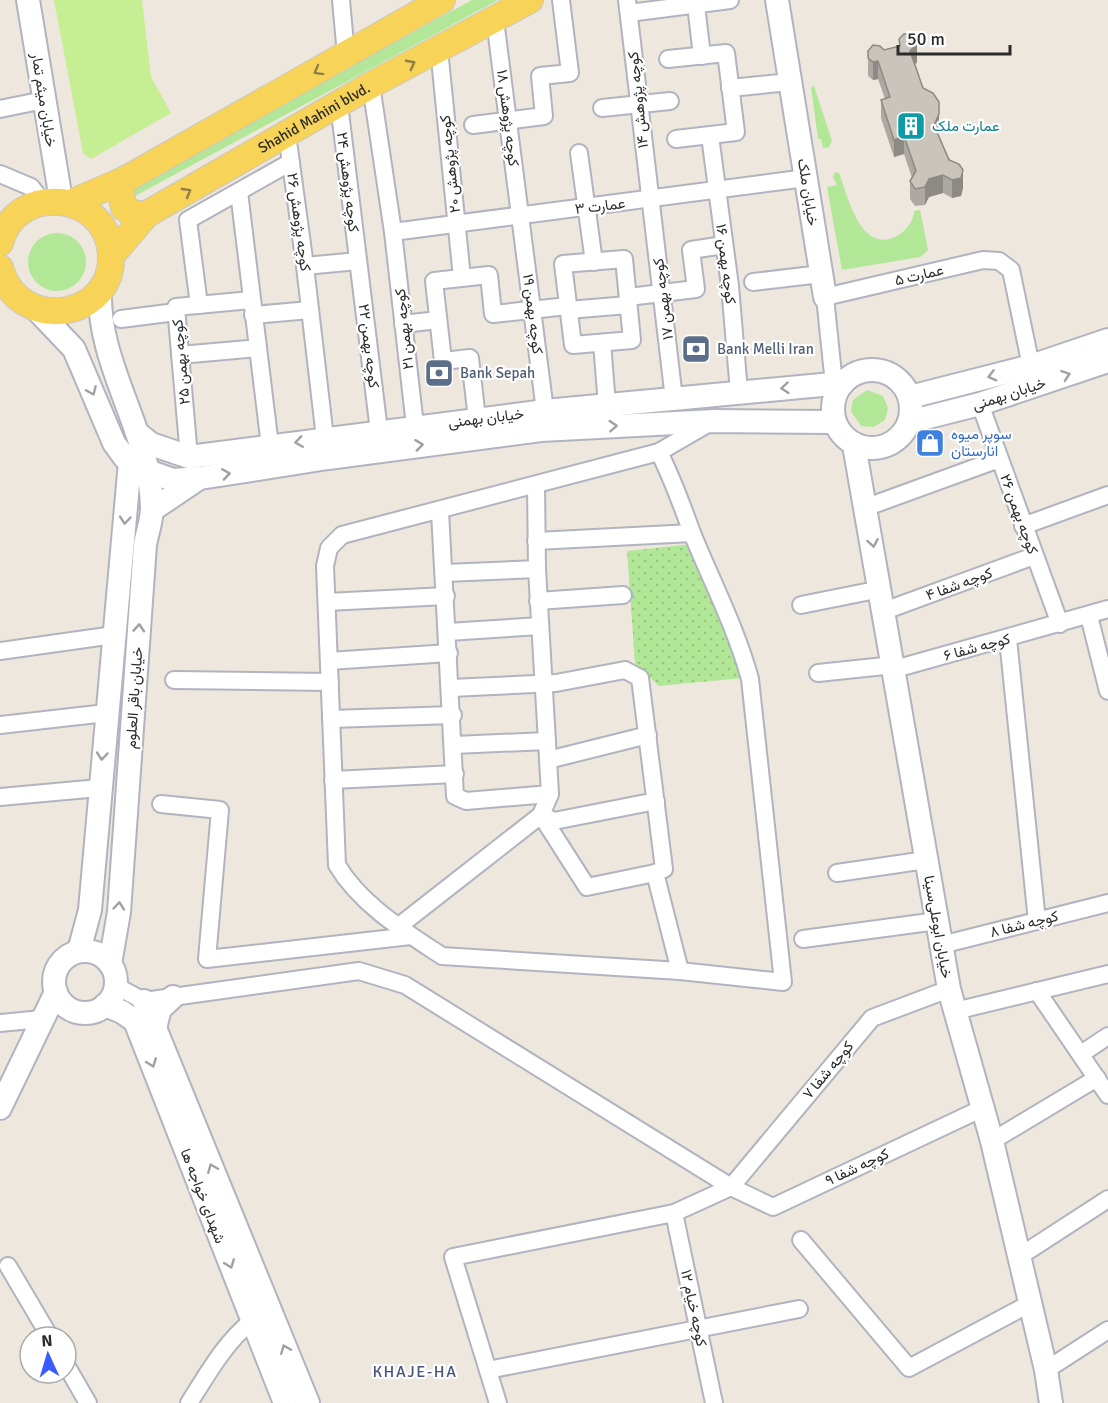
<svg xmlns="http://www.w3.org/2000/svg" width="1108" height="1403" font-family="Signika,Vazirmatn,sans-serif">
	<defs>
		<pattern id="park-dots" width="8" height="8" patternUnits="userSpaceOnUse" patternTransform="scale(1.5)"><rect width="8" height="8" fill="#b1e797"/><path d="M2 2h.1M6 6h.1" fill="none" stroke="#98c682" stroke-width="1.8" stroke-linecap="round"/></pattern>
	</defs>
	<rect width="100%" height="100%" fill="#eee7dd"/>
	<!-- grass -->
	<g fill="#b1e797">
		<polygon points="472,0 498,0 133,197 132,186"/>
		<polygon points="814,86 832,141 829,147 823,148 821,139 818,139 811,87"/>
		<path d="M835,172L839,173C848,196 860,255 897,236C906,231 914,221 914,211L920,210L928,250L920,257L842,270L827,187L837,185L833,177Z"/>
		<circle cx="57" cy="262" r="29"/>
		<polygon points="867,390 883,396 888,408 885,420 874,427 861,426 851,411 853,400"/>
	</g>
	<!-- park -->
	<polygon fill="url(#park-dots)" points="692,544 734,650 742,678 659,686 635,663 627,551"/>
	<!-- pitch -->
	<polygon fill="#c6ee92" points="54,0 142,0 151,77 171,113 91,159 83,153"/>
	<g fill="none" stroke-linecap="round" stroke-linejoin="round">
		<!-- street casing -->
		<g stroke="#b1b3c0" stroke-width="20">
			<g id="street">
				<polyline points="341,0 346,55"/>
				<polyline points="627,0 674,399"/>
				<polyline points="696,5 702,56"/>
				<polyline points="629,13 730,0"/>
				<polyline points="495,20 545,411"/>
				<polyline points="439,49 462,278"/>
				<polyline points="668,59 726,53 736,132 676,139"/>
				<polyline points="371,85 393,232 415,426"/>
				<polyline points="730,88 790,82"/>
				<polyline points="339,104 379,431"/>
				<polyline points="602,108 670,101"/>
				<polyline points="0,109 44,100"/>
				<polyline points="473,125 544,116 540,76 570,73 561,0"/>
				<polyline points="287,134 305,266 325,438"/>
				<polyline points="710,136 730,286 739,392"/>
				<polyline points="579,153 594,262"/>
				<polyline points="0,174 31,187 42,201"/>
				<polyline points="239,192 270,446"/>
				<polyline points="393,232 806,178"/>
				<polygon points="624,259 632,340 573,345 563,264"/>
				<polyline points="305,266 358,261"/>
				<polyline points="753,282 821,274"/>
				<polyline points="628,297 696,289 691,250 724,245"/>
				<polyline points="199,305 188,220 291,162"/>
				<polyline points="568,310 628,305"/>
				<polyline points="253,315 310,310"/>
				<polyline points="121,319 176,312"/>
				<polyline points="403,324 438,320"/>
				<polyline points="602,343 607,405"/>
				<polyline points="180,355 258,348"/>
				<polyline points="834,384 825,297 983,260 999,261 1011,270 1031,366"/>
				<polyline points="980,404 1060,624"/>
				<polyline points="477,419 470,358 443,361 434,281 489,275 493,314 568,306"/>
				<path d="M659,452C672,478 682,505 692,533C712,582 736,628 750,679L783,982L680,971L442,956C404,931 360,904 337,865L325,566L329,548L342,535L659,452L709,423"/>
				<polyline points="189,457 176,307 251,300"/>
				<polyline points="867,507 999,459"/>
				<polyline points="440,511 455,796 466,801 550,794"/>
				<polyline points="1023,526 1108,495"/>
				<polyline points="536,541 692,533"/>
				<polyline points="445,573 537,569"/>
				<polyline points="538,601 623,595"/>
				<polyline points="327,602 446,596"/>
				<polyline points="801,605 881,589"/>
				<polyline points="884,611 1034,556"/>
				<polyline points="1089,616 1108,691"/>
				<polyline points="448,632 540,626"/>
				<polyline points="1008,639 1037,921"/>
				<polyline points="0,651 114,635"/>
				<polyline points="329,661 449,653"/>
				<polyline points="895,669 1108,609"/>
				<polyline points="818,673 894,665"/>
				<polyline points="174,680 330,682"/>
				<polyline points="451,688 556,683 625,670 640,678 664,869 655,873 680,971"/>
				<polyline points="331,719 453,715"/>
				<polyline points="0,725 106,713"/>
				<polyline points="454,745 547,741"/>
				<polyline points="548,760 648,735"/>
				<polyline points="333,780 455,774"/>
				<polyline points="0,797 99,788"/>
				<polyline points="161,804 220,810 207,959 411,936"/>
				<polyline points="541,815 587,887 655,873"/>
				<polyline points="541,815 554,821 656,801"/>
				<polyline points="837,873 926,860"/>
				<polyline points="399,926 541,815 550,794 537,569 536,485"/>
				<polyline points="803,939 937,921"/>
				<polyline points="941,945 1108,903"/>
				<polyline points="116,986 144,1001 359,971 405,985 731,1187 773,1207 983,1108"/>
				<polyline points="1037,991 1108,1095"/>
				<polyline points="955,1011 1108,974"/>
				<polyline points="0,1023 42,1019"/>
				<polyline points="1081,1054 1108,1036"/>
				<polyline points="992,1141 1097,1078"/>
				<polyline points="674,1213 714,1403"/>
				<polyline points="801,1240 909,1368 1031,1303"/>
				<polyline points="1020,1256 1108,1199"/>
				<polyline points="8,1266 50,1337"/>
				<polyline points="66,1365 88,1403"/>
				<polyline points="488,1370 799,1309"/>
				<polyline points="1046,1370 1108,1330"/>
				<path d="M189,1403C207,1375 225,1342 252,1321"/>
				<polyline points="498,1403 453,1257 674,1213 731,1187 872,1018 949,989"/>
			</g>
		</g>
		<!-- secondary casing -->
		<g stroke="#b1b3c0" stroke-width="26">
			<g id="secondary">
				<polyline points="28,0 61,200"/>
				<polyline points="777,0 825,297"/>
				<path d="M100,289C97,366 151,431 152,508C152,520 147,533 145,545L119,912L110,964"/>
				<polyline points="36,309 74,349 114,443 125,458 148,471 173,480 200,478 328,458 541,430 714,421 834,422"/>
				<circle cx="872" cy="409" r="39"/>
				<polyline points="910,397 1031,366 1108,340"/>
				<polyline points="909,422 980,404 1108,361"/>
				<polyline points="137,433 151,444 189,457 545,411 843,383"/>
				<polyline points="854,445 949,989 992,1141 1046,1370 1051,1403"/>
				<polyline points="152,510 198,479"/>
				<polyline points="79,951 90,910 130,462"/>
				<circle cx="85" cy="982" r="31"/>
				<polyline points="144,1001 308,1403"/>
				<polyline points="105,1005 122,1012 135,1021 285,1403"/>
				<polyline points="155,1028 160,1009 173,997"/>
				<polyline points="0,1108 56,992"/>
			</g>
		</g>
		<!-- primary casing -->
		<g stroke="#c8c8c8" stroke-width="28">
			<g id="primary">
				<polyline points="126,179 120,190 124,208 135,214 147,214"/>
				<polyline points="73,202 126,179 442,0"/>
				<path d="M0,243C16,182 107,191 111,254C115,320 18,334 0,268"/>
				<path id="s1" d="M111,256L147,214L371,85L530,0"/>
			</g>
		</g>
		<!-- street -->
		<use href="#street" stroke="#fff" stroke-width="16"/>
		<!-- secondary -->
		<use href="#secondary" stroke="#fff" stroke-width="22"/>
		<!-- primary -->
		<use href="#primary" stroke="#f7d358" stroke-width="26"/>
	</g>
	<!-- wall -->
	<polygon fill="#ada9a2" points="899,39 917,62 915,65 939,132 938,134 963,188 961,196 952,198 943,193 929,197 925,205 915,206 910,199 910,181 912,178 904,154 894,157 881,118 881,100 885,99 878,79 873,80 868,76 868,51 884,50 899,46"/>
	<!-- shaded-wall -->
	<g fill="#8d8984">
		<polygon points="917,44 917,62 910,69 910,51"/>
		<polygon points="878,61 878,79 873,80 873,62"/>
		<polygon points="939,102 939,132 934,142 934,125"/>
		<polygon points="904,136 904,154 894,157 894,140"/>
		<polygon points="963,170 963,188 961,196 952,198 952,180"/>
		<polygon points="943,175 943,193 929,197 925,205 925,187 929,179"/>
	</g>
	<!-- building -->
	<polygon fill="#c9c4bc" stroke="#8d8984" stroke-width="1.5" points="904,34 911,34 916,37 917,44 910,51 923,88 933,93 939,102 939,114 934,125 949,160 959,164 963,170 961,178 952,180 943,175 929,179 925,187 915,189 910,181 916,171 904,136 894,140 881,100 890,97 878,61 873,62 868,58 868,51 873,45 880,46 884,50 900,46 899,39"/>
	<!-- one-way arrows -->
	<defs><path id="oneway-chevron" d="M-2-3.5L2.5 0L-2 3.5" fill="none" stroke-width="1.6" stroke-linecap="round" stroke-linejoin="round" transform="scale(1.5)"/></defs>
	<g stroke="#917f42">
		<use href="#oneway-chevron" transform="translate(411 64) rotate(-28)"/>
		<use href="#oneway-chevron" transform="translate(318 71) rotate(151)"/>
		<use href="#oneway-chevron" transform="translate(187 192) rotate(-30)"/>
	</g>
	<g stroke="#a0a0a0">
		<use href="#oneway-chevron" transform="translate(1066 375) rotate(-19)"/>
		<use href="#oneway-chevron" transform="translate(992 376) rotate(166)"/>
		<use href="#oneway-chevron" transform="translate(785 388) rotate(175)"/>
		<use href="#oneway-chevron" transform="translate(92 391) rotate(67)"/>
		<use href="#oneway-chevron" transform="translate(613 426) rotate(-3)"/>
		<use href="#oneway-chevron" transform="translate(299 442) rotate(172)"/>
		<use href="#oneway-chevron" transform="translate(419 445) rotate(-7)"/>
		<use href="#oneway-chevron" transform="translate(226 474) rotate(-9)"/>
		<use href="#oneway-chevron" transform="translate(125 520) rotate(95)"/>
		<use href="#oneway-chevron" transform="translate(873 543) rotate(80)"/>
		<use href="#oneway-chevron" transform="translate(139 628) rotate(-86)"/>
		<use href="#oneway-chevron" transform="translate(102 756) rotate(95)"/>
		<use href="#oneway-chevron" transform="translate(119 906) rotate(-85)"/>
		<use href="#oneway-chevron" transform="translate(152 1063) rotate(69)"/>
		<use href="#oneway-chevron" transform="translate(212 1168) rotate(-112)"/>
		<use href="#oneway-chevron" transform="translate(230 1264) rotate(69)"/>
		<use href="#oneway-chevron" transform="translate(285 1349) rotate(-112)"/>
	</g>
	<!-- icons -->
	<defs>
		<g id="building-square" transform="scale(1.5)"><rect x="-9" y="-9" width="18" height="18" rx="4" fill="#0f9aa8" stroke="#fff"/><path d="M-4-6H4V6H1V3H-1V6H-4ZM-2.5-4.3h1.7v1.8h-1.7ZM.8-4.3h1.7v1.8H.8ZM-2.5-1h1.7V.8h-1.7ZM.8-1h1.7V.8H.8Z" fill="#fff"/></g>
		<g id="bank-square" transform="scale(1.5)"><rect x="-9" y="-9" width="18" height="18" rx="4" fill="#5c6f8a" stroke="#fff"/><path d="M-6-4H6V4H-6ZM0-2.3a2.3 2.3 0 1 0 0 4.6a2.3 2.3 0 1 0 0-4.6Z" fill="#fff"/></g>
		<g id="shop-square" transform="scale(1.5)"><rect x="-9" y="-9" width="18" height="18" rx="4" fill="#3f7fe0" stroke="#fff"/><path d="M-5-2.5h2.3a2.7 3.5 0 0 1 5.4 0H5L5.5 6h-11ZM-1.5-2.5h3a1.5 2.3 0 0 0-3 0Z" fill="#fff"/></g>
	</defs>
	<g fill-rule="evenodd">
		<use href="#building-square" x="911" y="126"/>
		<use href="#bank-square" x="696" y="349"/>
		<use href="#bank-square" x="439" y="373"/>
		<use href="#shop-square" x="930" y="443"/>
	</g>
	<g text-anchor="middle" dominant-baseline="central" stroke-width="4.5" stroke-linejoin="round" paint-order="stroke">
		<!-- street labels -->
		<g font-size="15" fill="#2b2b2b" stroke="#fff">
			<text transform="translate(44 100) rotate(81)">خیابان میثم تمار</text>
			<text transform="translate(638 100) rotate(-96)">کوچه پژوهش ۱۴</text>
			<text transform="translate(508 118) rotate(83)">کوچه پژوهش ۱۸</text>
			<text stroke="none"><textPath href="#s1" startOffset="248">Shahid Mahini blvd.</textPath></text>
			<text transform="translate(450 164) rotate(-96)">کوچه پژوهش ۲۰</text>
			<text transform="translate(348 182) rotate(83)">کوچه پژوهش ۲۴</text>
			<text transform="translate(808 192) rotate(81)">خیابان ملک</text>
			<text transform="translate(600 206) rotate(-7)">عمارت ۳</text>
			<text transform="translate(299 222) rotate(82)">کوچه پژوهش ۲۶</text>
			<text transform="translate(726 264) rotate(83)">کوچه بهمن ۱۶</text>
			<text transform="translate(919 275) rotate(-13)">عمارت ۵</text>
			<text transform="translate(663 299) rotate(-97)">کوچه بهمن ۱۷</text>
			<text transform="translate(533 314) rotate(83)">کوچه بهمن ۱۹</text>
			<text transform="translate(404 329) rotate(-96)">کوچه بهمن ۲۱</text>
			<text transform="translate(369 346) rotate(83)">کوچه بهمن ۲۲</text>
			<text transform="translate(181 362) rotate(-95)">کوچه بهمن ۲۵</text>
			<text transform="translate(1009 394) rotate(-18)">خیابان بهمنی</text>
			<text transform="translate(486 418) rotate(-7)">خیابان بهمنی</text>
			<text transform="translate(1019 514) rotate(70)">کوچه بهمن ۲۶</text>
			<text transform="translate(959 584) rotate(-20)">کوچه شفا ۴</text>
			<text transform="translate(977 647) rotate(-15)">کوچه شفا ۶</text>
			<text transform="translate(134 698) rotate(-86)">خیابان باقر العلوم</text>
			<text transform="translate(1024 924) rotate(-14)">کوچه شفا ۸</text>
			<text transform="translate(938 927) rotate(80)">خیابان ابوعلی‌سینا</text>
			<text transform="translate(828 1070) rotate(-50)">کوچه شفا ۷</text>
			<text transform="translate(857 1167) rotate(-25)">کوچه شفا ۹</text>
			<text transform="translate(203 1196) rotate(69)">شهدای خواجه ها</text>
			<text transform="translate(694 1308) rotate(78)">کوچه خیام ۱۲</text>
		</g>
		<!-- culture labels -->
		<g font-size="15" fill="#0d838f" stroke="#fff" text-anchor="start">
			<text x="932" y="126">عمارت ملک</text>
		</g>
		<!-- service labels -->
		<g font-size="15" fill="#4e5e75" stroke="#fff" text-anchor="start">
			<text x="717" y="349">Bank Melli Iran</text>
			<text x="460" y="373">Bank Sepah</text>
		</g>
		<!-- shop labels -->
		<g font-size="15" fill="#366cbe" stroke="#fff" text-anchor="start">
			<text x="951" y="434">سوپر میوه<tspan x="951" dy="17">انارستان</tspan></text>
		</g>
		<!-- neighbourhood labels -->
		<g font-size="16" letter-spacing="1.5" fill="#49527e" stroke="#fff">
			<text x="415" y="1372">KHAJE-HA</text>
		</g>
	</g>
	<!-- north arrow -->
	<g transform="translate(48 1355) rotate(356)"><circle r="28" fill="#ffffff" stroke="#aaaaaa" stroke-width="1.5"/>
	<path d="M0-4.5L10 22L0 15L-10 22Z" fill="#385cff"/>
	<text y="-9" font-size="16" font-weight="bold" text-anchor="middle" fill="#2b2b2b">N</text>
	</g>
	<!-- scale -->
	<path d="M898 45v9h112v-9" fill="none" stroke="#2b2b2b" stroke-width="3"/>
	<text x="907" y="45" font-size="18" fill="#2b2b2b" stroke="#ffffff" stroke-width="4.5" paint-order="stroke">50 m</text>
</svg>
